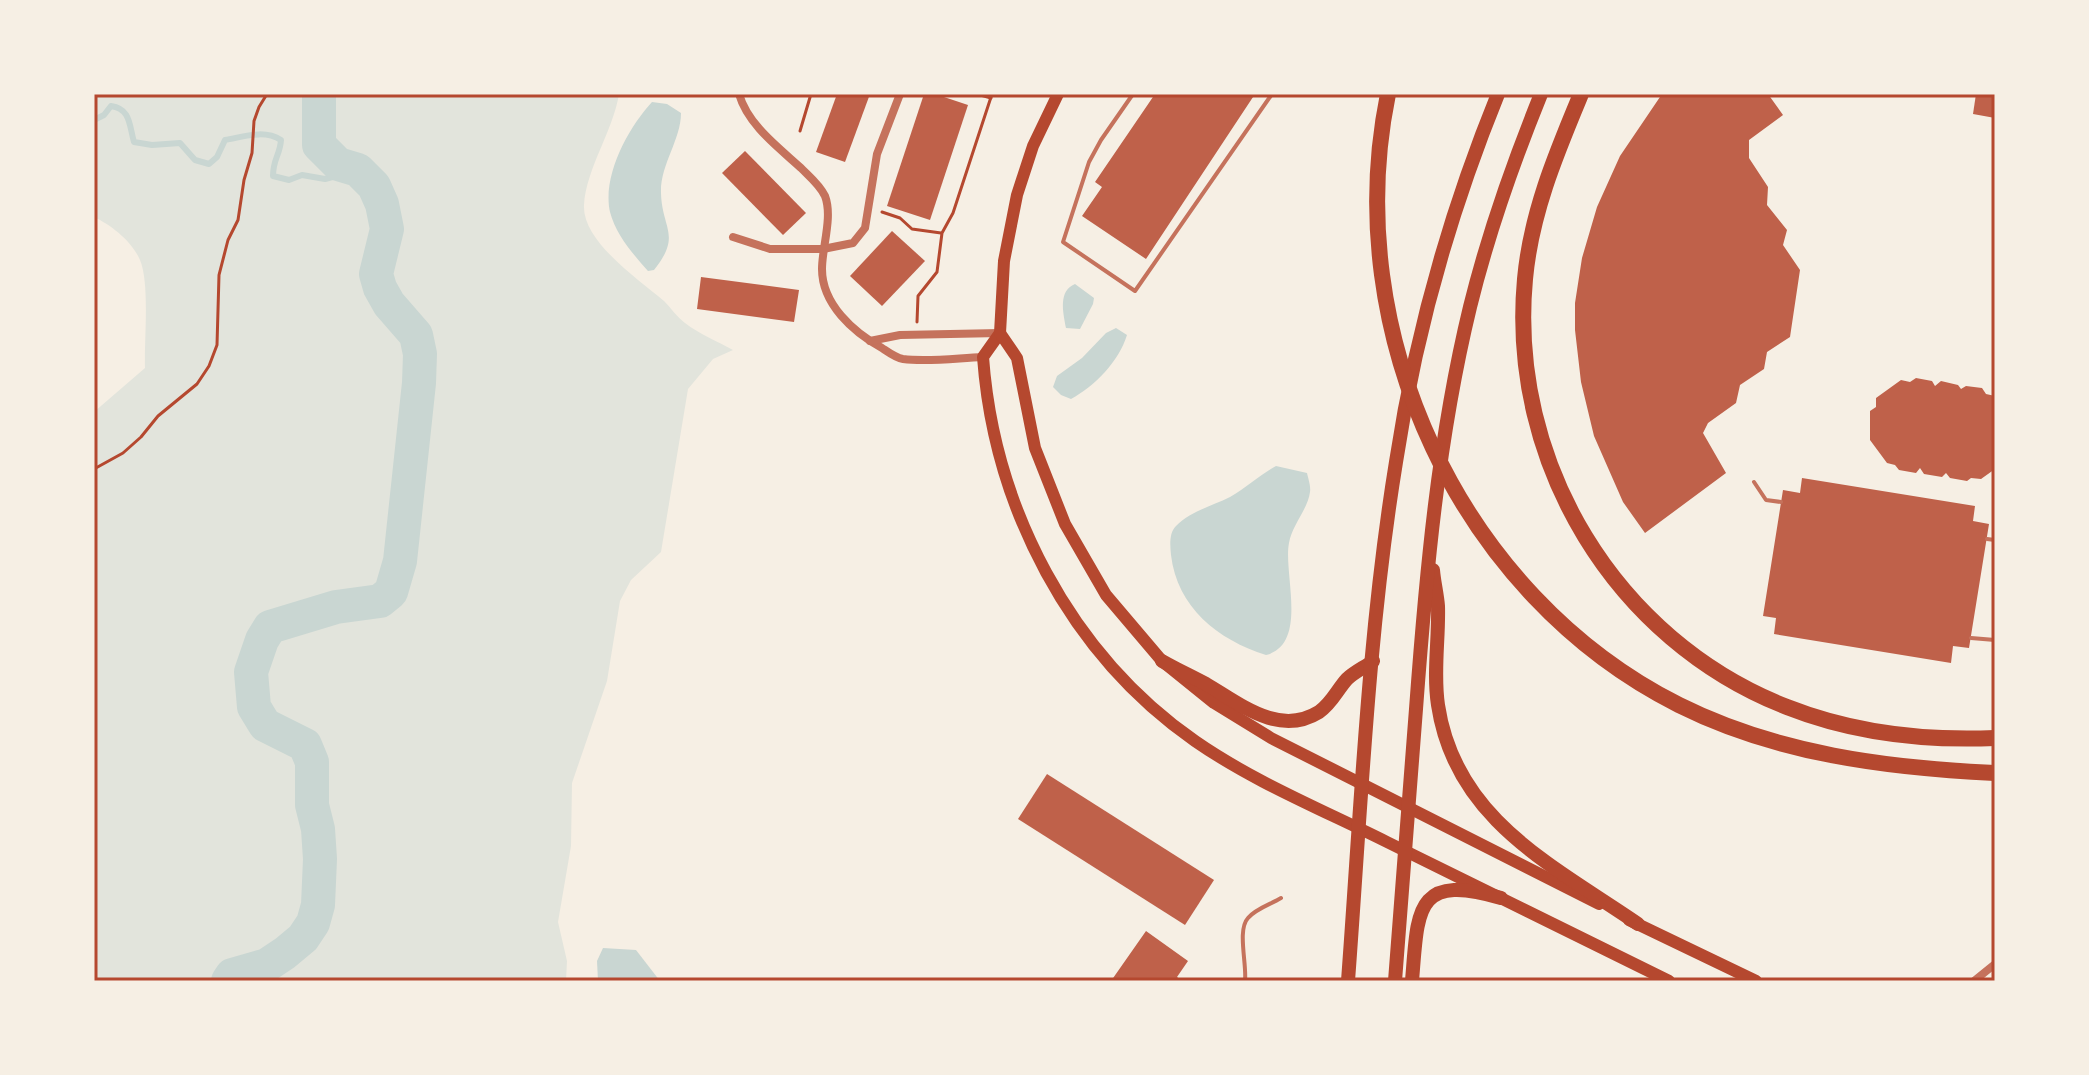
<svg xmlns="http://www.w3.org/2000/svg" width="2089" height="1075" font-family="Jost,sans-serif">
	<rect width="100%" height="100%" fill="#f6efe4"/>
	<!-- green -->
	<path fill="#e2e4dc" d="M94,94H619C613,131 586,169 584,205C582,241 638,279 664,301C671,308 677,317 685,323C699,334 717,341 733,350L713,359L688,389L661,552L631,580L620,601L607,681L572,783L571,846L558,922L567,961L566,981H94V412L145,368C144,340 150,284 140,260C132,241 111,225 94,217Z"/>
	<!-- water -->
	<g fill="#c9d6d2">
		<path d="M652,102L667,104L681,113C681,140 660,165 661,193C662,229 682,235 654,270L648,271C633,254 616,235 610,212C602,176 628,128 652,102Z"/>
		<path d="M1075,284L1094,298L1093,304L1080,329L1066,328C1063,312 1058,291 1075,284Z"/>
		<path d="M1116,328L1127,335C1119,361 1095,386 1071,399L1061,395L1053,387L1057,376L1082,358L1106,333Z"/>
		<path d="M1276,466L1307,473C1308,478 1311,486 1310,492C1308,509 1292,525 1289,543C1283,573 1309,644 1266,655C1218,640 1177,607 1171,555C1170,545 1169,533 1176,526C1191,511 1212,506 1230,497C1246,488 1260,475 1276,466Z"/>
		<polygon points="603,948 636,950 660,981 598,981 597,961"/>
	</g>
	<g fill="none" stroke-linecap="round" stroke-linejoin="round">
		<!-- stream -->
		<path stroke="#c9d6d2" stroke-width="6" d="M94,120L104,115L111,106C131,109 129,125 134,142L152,145L180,143L195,160L209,164L217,157L225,140C243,137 264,129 281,140C280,155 273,159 273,176L289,180L302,175L325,179L358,170"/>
		<!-- river -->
		<polyline stroke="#c9d6d2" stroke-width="34" points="228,981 232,975 267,965 285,953 303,938 313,923 318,905 320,859 318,829 312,805 312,762 305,745 265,725 254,707 251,672 262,640 270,627 336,607 380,601 391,592 400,561 419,383 420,354 416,335 389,304 380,288 376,274 387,229 382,204 374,186 358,170 338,164 319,145 319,94"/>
	</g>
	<!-- building -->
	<g fill="#bf614a">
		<polygon points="837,94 870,94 845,162 816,152"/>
		<polygon points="924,94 935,94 968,105 930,220 887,206"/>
		<polygon points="1155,94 1255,94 1146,259 1082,216 1102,187 1095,182"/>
		<polygon points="1662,94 1768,94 1783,115 1749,140 1749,158 1768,187 1767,205 1787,230 1783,245 1800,270 1790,337 1767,352 1764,369 1740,385 1736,403 1708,423 1703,433 1726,473 1645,533 1623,502 1594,436 1581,382 1575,330 1575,303 1582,258 1597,207 1620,156"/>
		<polygon points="1976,94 1995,94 1995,118 1973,114"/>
		<polygon points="745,151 806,213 783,235 722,173"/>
		<polygon points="892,231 925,261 882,306 850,276"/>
		<polygon points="701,277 799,290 794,322 697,309"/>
		<polygon points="1916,378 1932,381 1935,386 1941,381 1958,385 1961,389 1966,386 1982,388 1986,394 1995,396 1995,469 1981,479 1971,478 1967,481 1950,478 1946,473 1942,477 1924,474 1920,468 1916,473 1899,470 1895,465 1887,463 1870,440 1870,411 1876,407 1876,398 1901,380 1910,382"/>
		<polygon points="1802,478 1975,506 1973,521 1989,524 1969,648 1953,646 1951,663 1774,634 1776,618 1763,616 1783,490 1800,493"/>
		<polygon points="1047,774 1214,880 1185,925 1018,819"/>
		<polygon points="1146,931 1188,961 1177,977 1182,981 1111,981"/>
	</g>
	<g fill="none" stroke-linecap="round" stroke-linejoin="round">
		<!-- path -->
		<g stroke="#b5482f" stroke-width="3">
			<polyline points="977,94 991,98"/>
			<polyline points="800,131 811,94"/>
			<polyline points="882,212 900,218 912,229 941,233"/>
			<polyline points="917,322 918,296 937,272 942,233 953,213 992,94"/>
			<polyline points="94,469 123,453 141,437 158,416 197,384 209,366 217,345 219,275 228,240 238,220 244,180 252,153 254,121 259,107 267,94"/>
		</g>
		<!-- service -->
		<g stroke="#c5725c" stroke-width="4">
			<polyline points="1133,94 1101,140 1089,162 1063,242 1135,291 1272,94"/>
			<polyline points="1754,482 1766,500 1781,502"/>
			<polyline points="1987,539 1995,540"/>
			<polyline points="1971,638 1995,640"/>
			<path d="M1245,981C1247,964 1237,930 1248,918C1255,909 1271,904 1281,898"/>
		</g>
		<!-- minor -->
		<g stroke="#c5725c" stroke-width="8">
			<path d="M739,94C748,125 778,147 801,168C809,176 820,185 825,196C833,217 822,247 822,269C822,304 853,332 882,348C888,352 896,358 903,359C929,362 957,358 983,357"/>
			<polyline points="733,237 770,249 823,249 853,243 865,228 877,154 900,94"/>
			<polyline points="870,341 900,335 1000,333"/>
			<polyline points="1974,981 1995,964"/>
		</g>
		<!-- secondary -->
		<g stroke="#b5482f" stroke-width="12">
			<path d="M1058,94L1033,146L1017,195L1004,261L1000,333L983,357C994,507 1070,654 1195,741C1254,782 1323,810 1387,842C1481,888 1575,935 1669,981"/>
			<polyline points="1000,333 1017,358 1035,448 1065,524 1106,595 1162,661 1214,703 1271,738 1599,904"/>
			<polyline points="1629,920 1756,981"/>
		</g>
		<!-- primary -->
		<g stroke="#b5482f" stroke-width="14">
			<path d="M1433,570C1434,582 1437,594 1438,606C1439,639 1433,672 1438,705C1455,819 1552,865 1638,924"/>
			<path d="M1162,661C1176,669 1191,676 1206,684C1240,704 1279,737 1319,712C1332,703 1337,690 1347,679C1354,672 1365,667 1373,661"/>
			<path d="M1348,981C1361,808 1368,633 1396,462C1415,336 1450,212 1498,94"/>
			<path d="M1395,981C1402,890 1409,800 1416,709C1426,574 1438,439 1470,307C1488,234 1513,163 1541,94"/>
			<path d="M1412,981C1418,911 1414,872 1501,898"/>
		</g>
		<!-- motorway -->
		<g stroke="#b5482f" stroke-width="16">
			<path d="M1388,94C1339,333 1460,595 1679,705C1777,754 1887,768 1995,773"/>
			<path d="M1581,94C1556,154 1531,213 1525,279C1508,462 1615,640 1787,707C1853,733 1925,741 1995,738"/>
		</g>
	</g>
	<!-- border -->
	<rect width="2089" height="1075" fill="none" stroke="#f6efe4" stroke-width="192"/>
	<rect x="96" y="96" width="1897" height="883" fill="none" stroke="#b5482f" stroke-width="3"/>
</svg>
